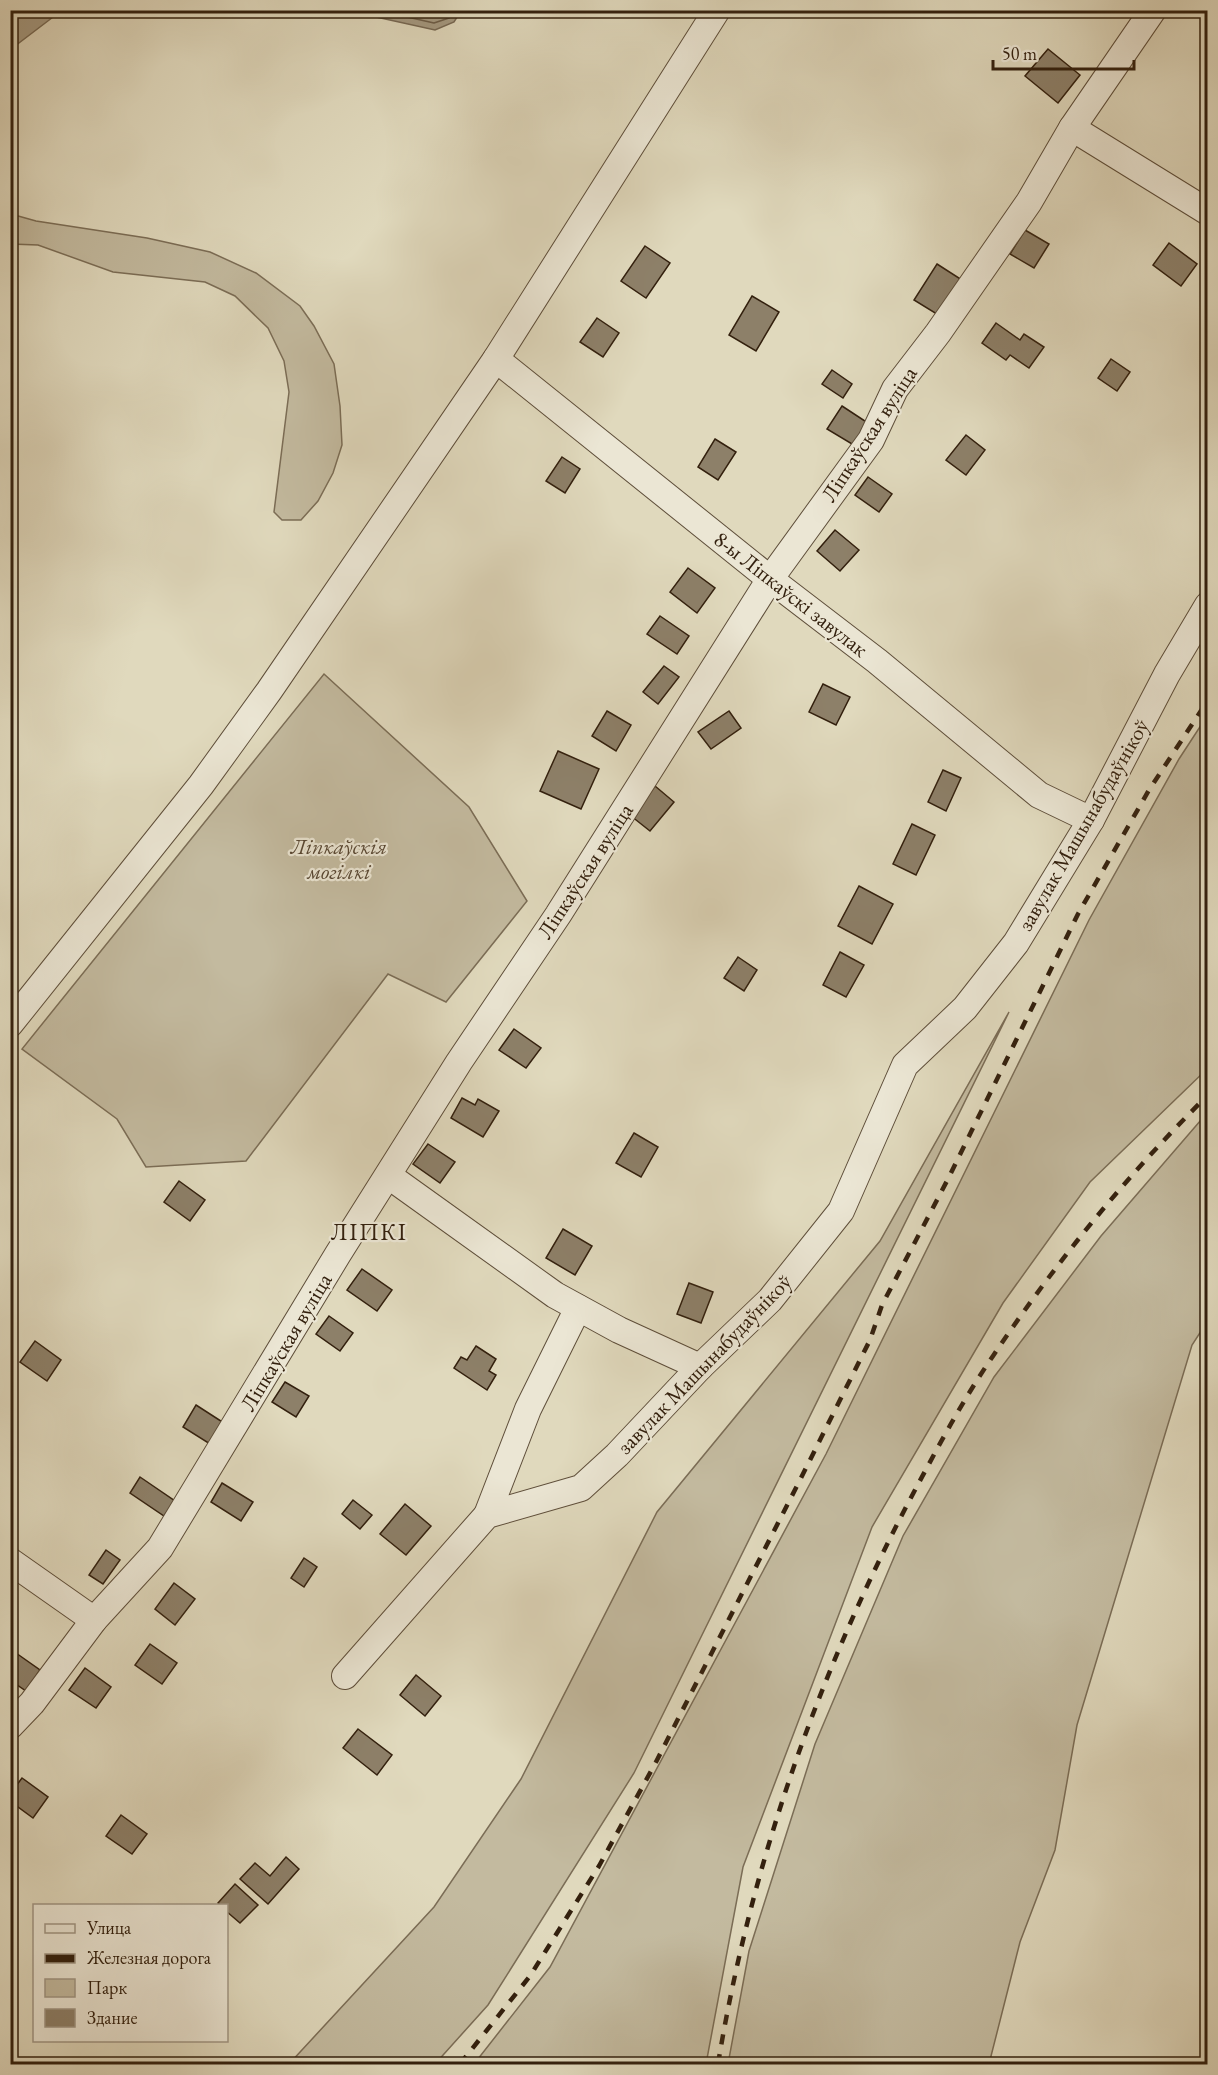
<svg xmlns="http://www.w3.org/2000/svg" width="1218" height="2075" font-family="'EB Garamond',serif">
	<rect width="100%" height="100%" fill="#e0d9bd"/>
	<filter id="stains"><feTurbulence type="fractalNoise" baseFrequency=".00333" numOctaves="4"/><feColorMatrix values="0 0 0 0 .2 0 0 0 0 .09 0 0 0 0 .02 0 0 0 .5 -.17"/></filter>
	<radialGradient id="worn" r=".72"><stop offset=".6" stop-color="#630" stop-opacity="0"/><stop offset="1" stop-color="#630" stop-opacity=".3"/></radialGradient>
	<!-- green -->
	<g fill="#c3ba9f" stroke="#7b6d56" stroke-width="1.5">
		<polygon points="11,214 36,221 147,238 210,252 256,273 300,306 314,326 334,364 340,406 342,445 333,473 318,501 301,520 282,520 274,512 289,392 284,361 268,328 235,296 205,282 113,272 38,245 11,244"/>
		<polygon points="324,674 469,807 527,901 446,1002 388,974 246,1161 146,1167 117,1119 22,1049"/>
		<polygon points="1207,716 1207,1069 1090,1182 1003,1303 872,1527 743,1867 706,2064 474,2064 550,1967 826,1454 1089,920 1179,759"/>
		<polygon points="1009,1012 634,1773 488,2005 435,2064 289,2064 434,1907 521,1779 657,1512 880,1241"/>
		<polygon points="1207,1113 1207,1322 1192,1345 1077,1725 1055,1850 1020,1942 989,2064 728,2064 749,1951 815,1744 903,1536 994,1377 1101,1236"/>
	</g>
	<!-- water -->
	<g fill="#a59a82" stroke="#776954" stroke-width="1.5">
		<polygon points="11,10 61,10 61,11 11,49"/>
		<polygon points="349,11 461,11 454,22 435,30"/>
	</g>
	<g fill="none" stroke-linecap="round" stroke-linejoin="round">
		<!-- shore -->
		<polyline stroke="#6c5d48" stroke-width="1.5" points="376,10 434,23 449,18 454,10"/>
	</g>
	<!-- building -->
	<g fill="#8d8069" stroke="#33200e" stroke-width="1.5">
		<polygon points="1048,49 1080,75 1058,103 1025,76"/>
		<polygon points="1025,230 1049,244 1034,268 1010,254"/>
		<polygon points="1169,243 1197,264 1181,286 1153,265"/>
		<polygon points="645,246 670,263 646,298 621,281"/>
		<polygon points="937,264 962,280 940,316 914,300"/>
		<polygon points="752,296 779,312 756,351 729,335"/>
		<polygon points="597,318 619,333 603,357 580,342"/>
		<polygon points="996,323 1020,340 1024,334 1044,347 1029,368 1010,355 1006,360 982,343"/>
		<polygon points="1111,359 1130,372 1117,391 1098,378"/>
		<polygon points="832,370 852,384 843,398 822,384"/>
		<polygon points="842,406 871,425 857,447 827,429"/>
		<polygon points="966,435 985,450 966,475 946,460"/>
		<polygon points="715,439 736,452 718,480 698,467"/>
		<polygon points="562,457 580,469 565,493 546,481"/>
		<polygon points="868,477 892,494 879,512 855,495"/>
		<polygon points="835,530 859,550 840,571 817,551"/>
		<polygon points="688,568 715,588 697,613 670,592"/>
		<polygon points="660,616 689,636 677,654 647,634"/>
		<polygon points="664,666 679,677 658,704 643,692"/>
		<polygon points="823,684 850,697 836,725 809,712"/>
		<polygon points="607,711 631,725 616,751 592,736"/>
		<polygon points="729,711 741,728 711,749 698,732"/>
		<polygon points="558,751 599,769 581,809 540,791"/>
		<polygon points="943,770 961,778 946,811 928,802"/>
		<polygon points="655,786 674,802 650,831 631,816"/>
		<polygon points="912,824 935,835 916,875 893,864"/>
		<polygon points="859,886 893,904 872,944 838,926"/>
		<polygon points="840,952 864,965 846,997 823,985"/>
		<polygon points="738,957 757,970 744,991 724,978"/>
		<polygon points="514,1029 541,1048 526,1068 499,1050"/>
		<polygon points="462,1098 475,1105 478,1099 499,1111 483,1137 451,1118"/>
		<polygon points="634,1133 658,1147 641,1177 616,1163"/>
		<polygon points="428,1144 455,1162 440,1183 413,1164"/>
		<polygon points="179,1181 205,1200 190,1221 164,1202"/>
		<polygon points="563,1229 592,1246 575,1275 546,1258"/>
		<polygon points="362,1269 392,1290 377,1311 347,1290"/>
		<polygon points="689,1283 713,1292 701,1323 677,1314"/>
		<polygon points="329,1316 353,1333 340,1351 316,1334"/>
		<polygon points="35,1341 61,1360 47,1381 20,1362"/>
		<polygon points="476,1346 496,1359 489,1371 496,1375 487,1390 454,1368 461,1357 467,1360"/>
		<polygon points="285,1382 309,1396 296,1417 272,1402"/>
		<polygon points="196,1405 224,1423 210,1444 183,1427"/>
		<polygon points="140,1477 175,1501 164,1516 130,1493"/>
		<polygon points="222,1483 253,1502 241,1521 211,1502"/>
		<polygon points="353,1500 372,1515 360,1529 342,1514"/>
		<polygon points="405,1504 431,1526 406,1555 380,1534"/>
		<polygon points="106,1550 120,1560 103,1584 89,1575"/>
		<polygon points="304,1558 317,1567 304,1587 291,1578"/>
		<polygon points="174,1583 195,1599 175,1625 155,1609"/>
		<polygon points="150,1644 177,1663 162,1684 135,1665"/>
		<polygon points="16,1653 40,1670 26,1691 10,1680 10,1662"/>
		<polygon points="85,1668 111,1687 96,1708 69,1690"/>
		<polygon points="416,1675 441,1696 425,1716 400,1695"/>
		<polygon points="358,1729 392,1755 377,1775 343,1748"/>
		<polygon points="22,1778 48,1797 33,1818 10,1801 10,1794"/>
		<polygon points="121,1815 147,1834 132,1854 106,1836"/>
		<polygon points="286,1857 299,1869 268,1904 240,1879 255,1863 270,1876"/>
		<polygon points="235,1884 258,1905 240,1923 226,1911 226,1906 221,1906 218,1903"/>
	</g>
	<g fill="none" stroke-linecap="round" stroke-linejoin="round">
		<!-- minor casing -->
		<g stroke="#5e4e3a" stroke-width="28">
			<g id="minor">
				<polyline points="1072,128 1208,212"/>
				<polyline points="496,359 770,579 877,661 1039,795 1091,820"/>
				<polyline points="10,1024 201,785 269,691 496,359 717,10"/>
				<polyline points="389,1176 555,1295 619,1330 700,1367"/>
				<polyline points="487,1515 528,1409 578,1308"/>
				<polyline points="10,1561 94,1620"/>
				<polyline points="345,1676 487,1515 581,1488 617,1455 700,1367 770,1300 841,1211 905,1065 965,1008 1016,943 1091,820 1167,674 1208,605"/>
				<polyline points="10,1726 32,1703 94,1620 160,1548 338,1254 459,1062 558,915 770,579 871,440 895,389 938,333 1029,202 1072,128 1153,10"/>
			</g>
		</g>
		<!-- minor -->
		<use href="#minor" stroke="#ebe6d4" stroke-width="26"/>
		<!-- rail -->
		<g stroke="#33200e" stroke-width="4.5" stroke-dasharray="10 10" stroke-linecap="butt">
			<polyline points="460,2064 530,1976 599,1866 656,1762 801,1478 870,1340 882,1305 948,1179 1078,914 1149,790 1208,700"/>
			<path d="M718,2064C751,1864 819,1670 915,1490C939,1445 964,1398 993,1356C1056,1262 1127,1175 1208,1095"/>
		</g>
	</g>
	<g text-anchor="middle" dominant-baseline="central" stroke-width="4.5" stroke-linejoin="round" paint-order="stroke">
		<!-- street labels -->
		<g font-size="22" fill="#33200e" stroke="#ebe6d4">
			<text transform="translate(869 434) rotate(-57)">Ліпкаўская вуліца</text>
			<text transform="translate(791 594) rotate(38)">8-ы Ліпкаўскі завулак</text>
			<text transform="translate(1083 825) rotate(-60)">завулак Машынабудаўнікоў</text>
			<text transform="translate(585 871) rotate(-57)">Ліпкаўская вуліца</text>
			<text transform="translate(286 1342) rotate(-59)">Ліпкаўская вуліца</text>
			<text transform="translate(704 1364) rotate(-46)">завулак Машынабудаўнікоў</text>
		</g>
		<!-- park labels -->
		<g font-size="22" font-style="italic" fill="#574632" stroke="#ebe6d4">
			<text x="339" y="846">Ліпкаўскія<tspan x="339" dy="25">могілкі</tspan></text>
		</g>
		<!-- neighbourhood labels -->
		<g font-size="24" letter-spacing="1.5" fill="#33200e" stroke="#ebe6d4">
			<text x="369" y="1231">ЛІПКІ</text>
		</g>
	</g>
	<!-- margin -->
	<rect width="1218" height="2075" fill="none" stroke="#e0d9bd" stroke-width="36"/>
	<rect x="12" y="12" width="1194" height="2051" fill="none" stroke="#33200e" stroke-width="3"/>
	<rect x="18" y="18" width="1182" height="2039" fill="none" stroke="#33200e" stroke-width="1.5"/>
	<!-- legend -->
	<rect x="33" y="1904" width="195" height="138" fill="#ebe6d4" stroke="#a19785" stroke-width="1.5"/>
	<rect x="45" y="1924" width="30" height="9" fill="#ebe6d4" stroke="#a19785" stroke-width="1.5"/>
	<text x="87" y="1934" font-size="18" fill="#33200e">Улица</text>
	<rect x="45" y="1954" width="30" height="9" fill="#33200e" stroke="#a19785" stroke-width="1.5"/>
	<text x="87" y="1964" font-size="18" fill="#33200e">Железная дорога</text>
	<rect x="45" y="1979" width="30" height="18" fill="#c3ba9f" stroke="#a19785" stroke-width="1.5"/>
	<text x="87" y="1994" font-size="18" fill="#33200e">Парк</text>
	<rect x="45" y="2009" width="30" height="18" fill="#8d8069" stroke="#a19785" stroke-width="1.5"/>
	<text x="87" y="2024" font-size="18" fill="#33200e">Здание</text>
	<!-- scale -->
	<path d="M993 60v9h141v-9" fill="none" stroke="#33200e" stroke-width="3"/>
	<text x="1002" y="60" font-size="18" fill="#33200e" stroke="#ebe6d4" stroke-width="4.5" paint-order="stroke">50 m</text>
	<rect width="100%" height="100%" filter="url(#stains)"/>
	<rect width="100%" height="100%" fill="url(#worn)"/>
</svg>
